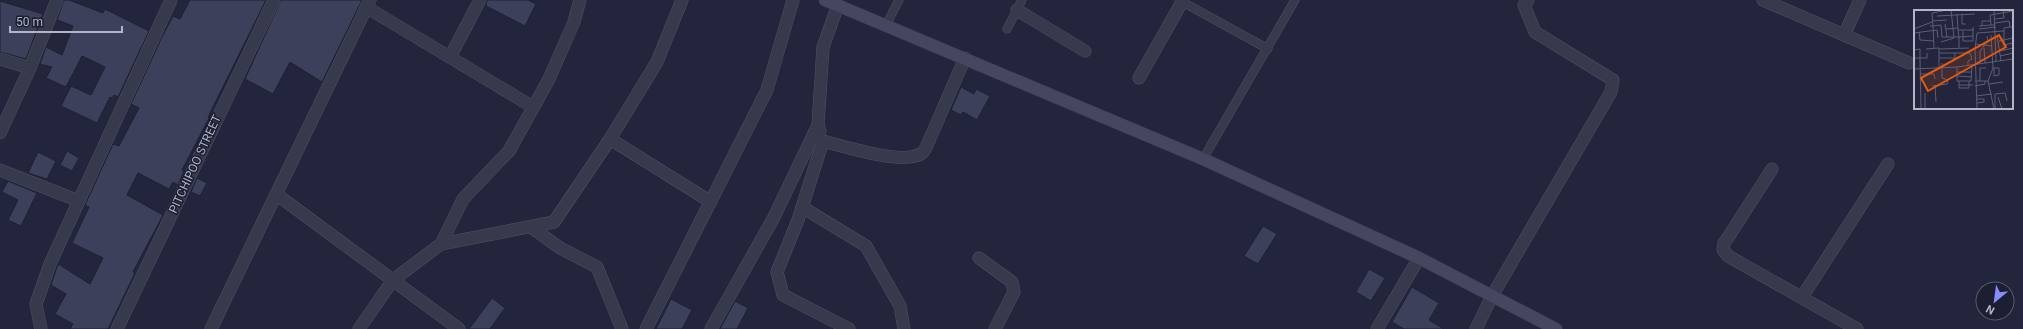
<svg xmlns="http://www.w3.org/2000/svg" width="2023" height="329" font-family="Roboto,sans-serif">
	<rect width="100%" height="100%" fill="#23253d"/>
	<!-- building -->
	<g fill="#3d405b" stroke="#1e2034">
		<polygon points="64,0 69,0 103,13 105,9 149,31 118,97 114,95 112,98 110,97 97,123 61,106 71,86 91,95 105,67 82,56 66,87 46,78 52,67 40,64 46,47 62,55 73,26 57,20"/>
		<polygon points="190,0 266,0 208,117 209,118 182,170 184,171 178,185 173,182 169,189 138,173 127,195 163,215 133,272 135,273 108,329 70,329 73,324 55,314 66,294 51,285 58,264 90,284 103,258 72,243 89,207 85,205 113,144 119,146 139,108 131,104 162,37 173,16 180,19"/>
		<polygon points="281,0 362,0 322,82 290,62 273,94 245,79"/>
		<polygon points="487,0 528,0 536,4 525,26 486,6"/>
		<polygon points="0,1 43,14 26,59 0,52"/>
		<polygon points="961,87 974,94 976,89 990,96 977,120 963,112 961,115 951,110"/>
		<polygon points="67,151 79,158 72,171 60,165"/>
		<polygon points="38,152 56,161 47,179 28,173"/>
		<polygon points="197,178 207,183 200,196 191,192"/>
		<polygon points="8,181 37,193 21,226 8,220 18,200 2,192"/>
		<polygon points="1263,226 1277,234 1258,264 1244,256"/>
		<polygon points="1369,269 1385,278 1371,301 1356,292"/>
		<polygon points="1412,287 1439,303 1429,320 1444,329 1404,329 1392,322"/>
		<polygon points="492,298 505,308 490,329 469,329"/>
		<polygon points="671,299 692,310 682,329 656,329"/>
		<polygon points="735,301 748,308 737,329 720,329"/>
	</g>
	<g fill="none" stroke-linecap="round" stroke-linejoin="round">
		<!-- lane casing -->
		<g stroke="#4f5165" stroke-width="9">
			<g id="lane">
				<polyline points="1179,0 1268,49"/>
				<polyline points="886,25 899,0"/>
				<polyline points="1007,29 1022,0"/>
				<polyline points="1203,159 1295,0"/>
			</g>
		</g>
		<!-- street casing -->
		<g stroke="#4f5165" stroke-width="13">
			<g id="street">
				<polyline points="1763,0 1909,63"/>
				<polyline points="366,7 533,107"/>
				<polyline points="1017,10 1085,51"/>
				<polyline points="1844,35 1860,0"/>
				<polyline points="450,57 480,0"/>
				<polyline points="0,59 30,68 57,0"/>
				<polyline points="1139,78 1182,2"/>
				<polyline points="820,131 818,125 823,47 838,5"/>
				<polyline points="0,133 30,68"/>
				<polyline points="610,139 711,202"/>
				<polyline points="1772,169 1729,236 1724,243 1723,250 1728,256 1857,329"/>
				<polyline points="0,170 79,201"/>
				<polyline points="276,194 459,329"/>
				<polyline points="802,207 866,246 900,306 904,329"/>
				<polyline points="531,227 560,248 597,267 622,329"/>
				<polyline points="441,244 463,199 509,151 549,79 574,22 580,0"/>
				<polyline points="979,258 1012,282 1014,292 995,329"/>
				<polyline points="1802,297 1888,164"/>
				<polyline points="41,329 36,304 50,264 171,0"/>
				<polyline points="117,329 274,0"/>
				<polyline points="211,329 370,0"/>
				<polyline points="359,329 393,280 441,244 554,222 610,139 657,62 682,0"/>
				<polyline points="646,329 767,90 793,0"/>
				<polyline points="711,329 773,219 818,125"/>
				<path d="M849,329L783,295L777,272L798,220L823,141C843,146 905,166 922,153C924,151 927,146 928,143L965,58"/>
				<polyline points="1377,329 1419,258"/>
				<polyline points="1476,329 1492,296 1611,92 1613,80 1535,32 1524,5 1528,0"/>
			</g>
		</g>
		<!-- secondary casing -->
		<g stroke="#3d3f53" stroke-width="13">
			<polyline id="secondary" points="825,0 1203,159 1419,258 1556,329"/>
		</g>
		<!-- lane -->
		<use href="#lane" stroke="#37394d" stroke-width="8"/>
		<!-- street -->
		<use href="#street" stroke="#37394d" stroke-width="12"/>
		<!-- secondary -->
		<use href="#secondary" stroke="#454660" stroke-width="12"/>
	</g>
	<g text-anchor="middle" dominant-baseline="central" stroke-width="3" stroke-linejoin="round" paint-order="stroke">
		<!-- street labels -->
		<g font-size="12" fill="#b2b4c9" stroke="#1c1e32">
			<text transform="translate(195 164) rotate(-65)">PITCHIPOO STREET</text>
		</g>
	</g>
	<!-- overview -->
	<g transform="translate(1914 10)">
		<rect width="99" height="99" fill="#23253d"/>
		<path fill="none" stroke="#5c5e75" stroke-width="1" d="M33,0L18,3L19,16L27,15L28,27H45V38M80,0L82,51M43,4L44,20H60M48,4V14H52M23,6L61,4M81,9L90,8L89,0M18,11L33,10M81,13L95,11L96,17H99M31,14L33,27M81,15H77L76,5L99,1M16,16H19L20,38M65,16L77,15M68,16V11H76M0,19L18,12M32,19L44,18M65,19L82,17M44,20L45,27L59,26M49,21V31H59V17M5,22L6,30L20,31M0,23L23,20L24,28M83,25L87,51M85,31L99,28M27,32L40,28L37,0M62,34L78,36M90,35V18L96,17M70,38L71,53M12,39L25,38V43H41V48H25M25,39L55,38M0,40L6,39V48H13V43M91,40L90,35L99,33M86,41L99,38M25,43V58M41,43H56L58,49L54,51V56M86,46L99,43M0,48H6L7,99M66,54V41L74,31L73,26M43,57V71H57L58,55M79,58H85V65L80,66V58M0,59L43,57L99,49M43,62H58M6,64H20L21,69M43,66L58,67M45,71V78H55V71M61,71H74L80,99M66,71V58H72M74,71L79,58L77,25M75,74L89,72M21,75L22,92M45,75H59M18,76L33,74L34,70L28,68V53M61,76L71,74V71M11,83V99M62,86L78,84M84,87L88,99M62,89H70V92L63,93M63,99L61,39L63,23L90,21M81,99V84L91,83L93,91"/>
		<path fill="#e8590c" fill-opacity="0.15" stroke="#e8590c" stroke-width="2" d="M85,25L92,37L14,81L7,68Z"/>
		<rect width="99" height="99" fill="none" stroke="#b2b4c9" stroke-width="2"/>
	</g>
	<!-- north arrow -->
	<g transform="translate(1995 301) rotate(209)"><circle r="19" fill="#1c1e32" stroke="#585a6e"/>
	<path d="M0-3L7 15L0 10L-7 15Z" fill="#868cfa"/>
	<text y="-6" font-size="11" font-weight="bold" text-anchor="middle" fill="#b2b4c9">N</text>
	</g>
	<!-- scale -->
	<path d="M10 26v6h112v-6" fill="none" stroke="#b2b4c9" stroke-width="2"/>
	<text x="16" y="26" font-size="12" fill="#b2b4c9" stroke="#1c1e32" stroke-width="3" paint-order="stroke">50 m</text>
</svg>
